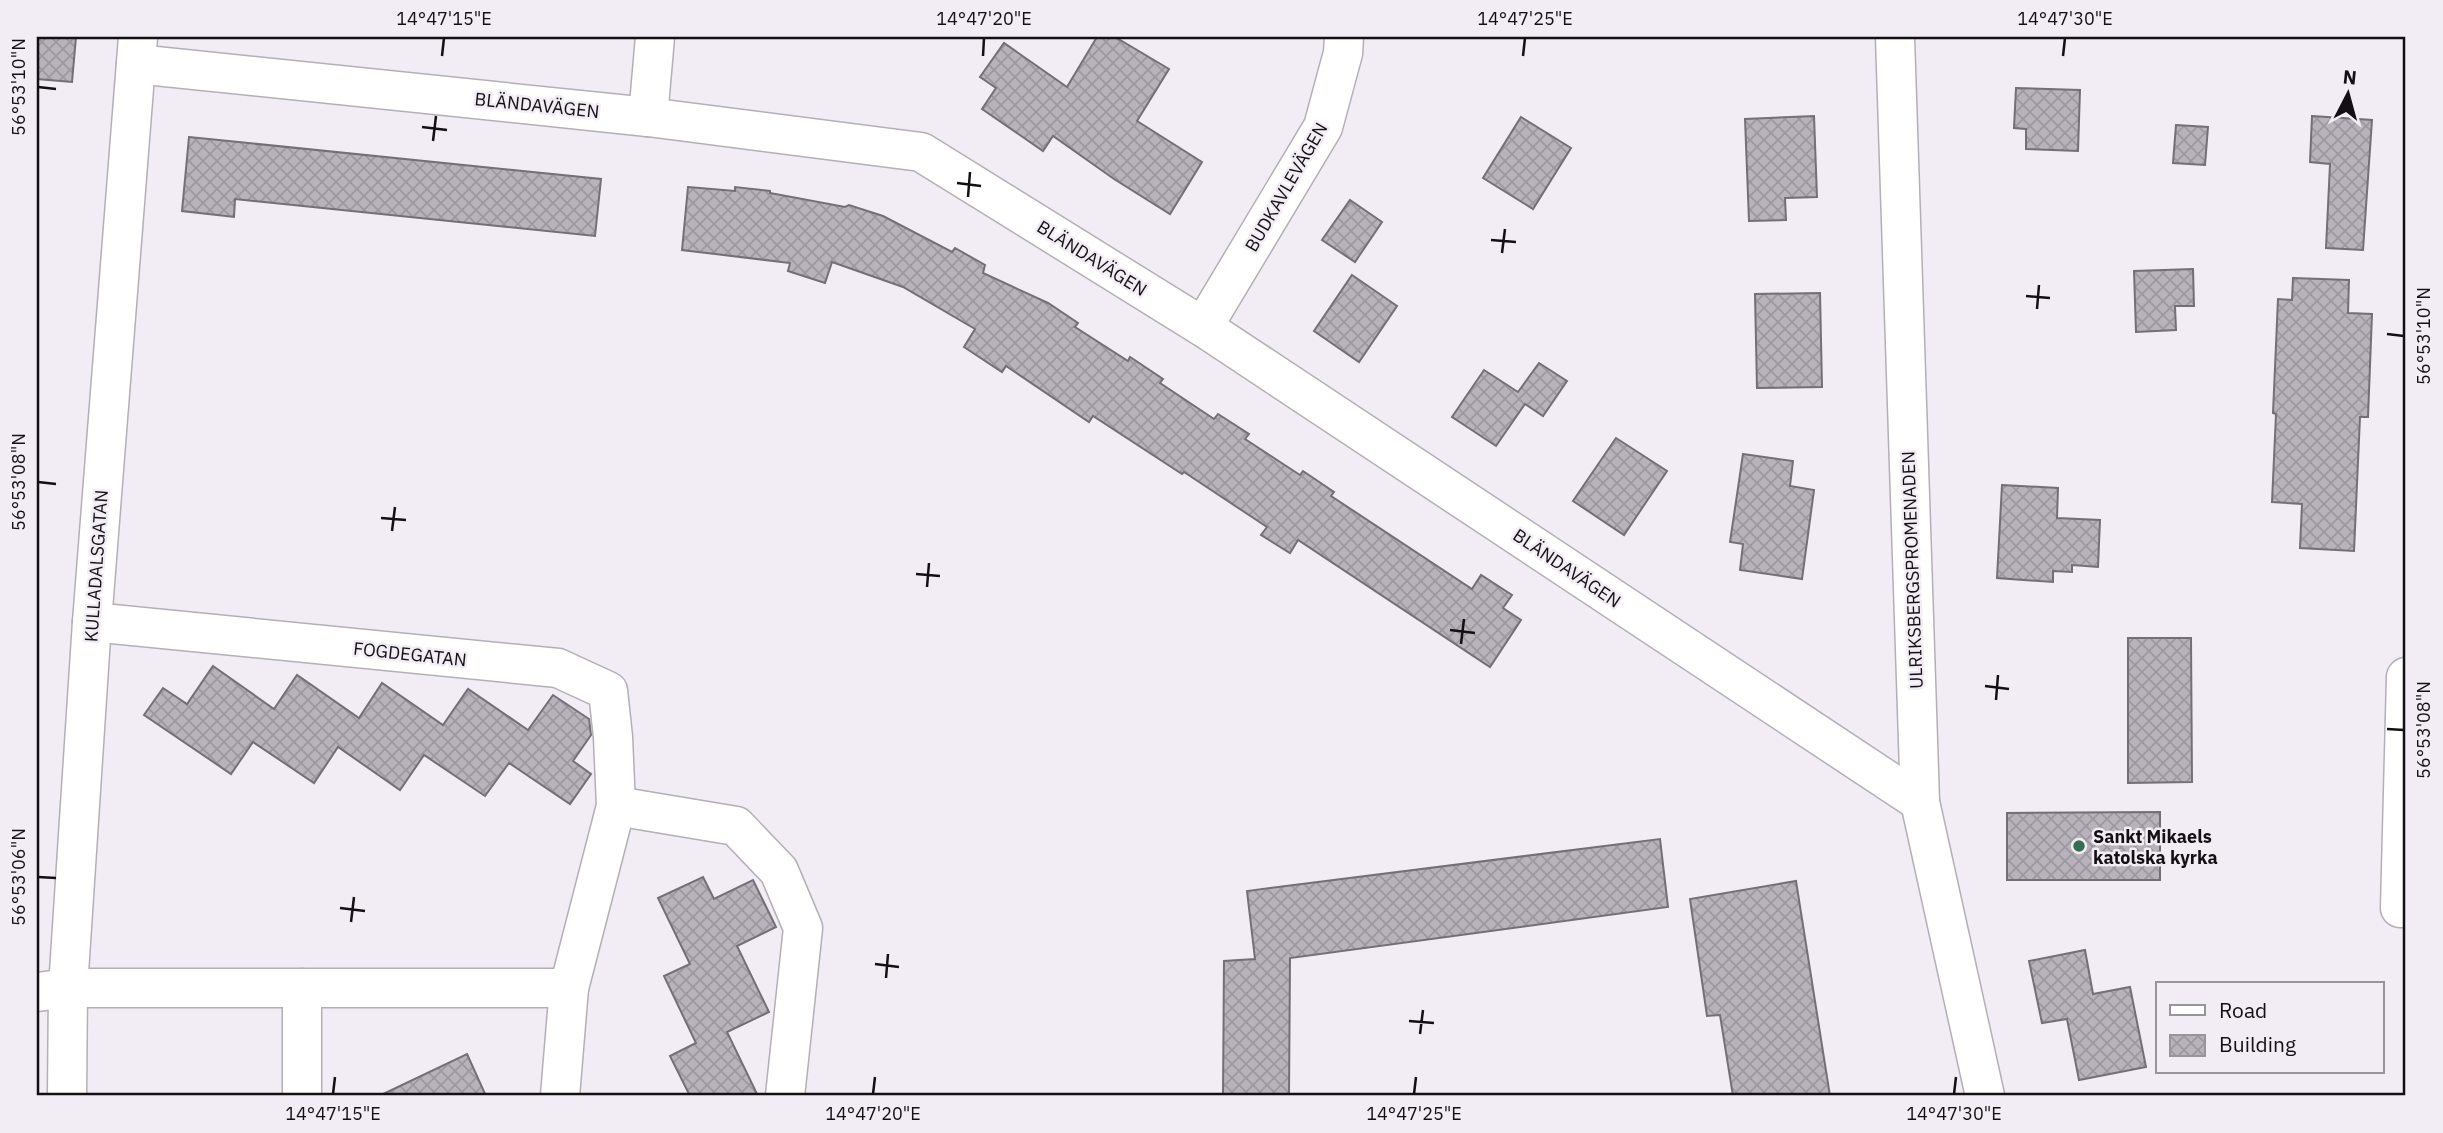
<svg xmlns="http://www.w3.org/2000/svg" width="2443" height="1133" font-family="'IBM Plex Sans',sans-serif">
	<defs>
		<pattern id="building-cross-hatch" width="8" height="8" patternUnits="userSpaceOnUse" patternTransform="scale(1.75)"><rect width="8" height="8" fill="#b8b2ba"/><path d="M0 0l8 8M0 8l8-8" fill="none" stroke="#9d989f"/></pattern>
	</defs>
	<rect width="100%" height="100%" fill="#f2ecf5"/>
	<!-- building -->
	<g fill="url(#building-cross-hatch)" stroke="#746f77" stroke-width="2">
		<polygon points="37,37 76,37 72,82 37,79"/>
		<polygon points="1097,37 1115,37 1169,69 1137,121 1202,162 1170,214 1114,179 1053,136 1043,151 982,109 996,88 980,77 1004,43 1067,87"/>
		<polygon points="2016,88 2080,90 2078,151 2026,149 2026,129 2014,128"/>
		<polygon points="1814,116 1817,197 1785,198 1786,220 1749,221 1745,119"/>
		<polygon points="2312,116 2372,120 2363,250 2326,248 2330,164 2310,162"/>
		<polygon points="1521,117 1571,148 1533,209 1483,178"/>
		<polygon points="2176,125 2208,127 2205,165 2173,163"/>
		<polygon points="189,137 601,179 595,236 235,199 234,217 182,211"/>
		<polygon points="688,187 735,191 735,187 770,191 770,193 845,207 849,205 883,216 952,252 955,248 985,265 983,273 1048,303 1078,323 1075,327 1128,361 1130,357 1163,379 1160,383 1214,419 1218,414 1249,434 1245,439 1300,475 1303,471 1334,492 1331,496 1472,589 1481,575 1512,595 1503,608 1521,620 1490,667 1298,540 1290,553 1261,535 1267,527 1184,472 1182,474 1093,416 1089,422 1006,366 1002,372 964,347 975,329 903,287 832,262 825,283 788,271 790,263 682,250"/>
		<polygon points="1350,200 1382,222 1355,262 1322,240"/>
		<polygon points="2193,269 2194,306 2175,306 2176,330 2136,332 2134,271"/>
		<polygon points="1352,275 1397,306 1359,362 1314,331"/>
		<polygon points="2293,278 2349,280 2348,313 2372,314 2368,417 2360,417 2354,551 2300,548 2302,504 2272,502 2276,414 2273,413 2278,299 2292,300"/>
		<polygon points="1820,293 1822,387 1757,388 1755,294"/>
		<polygon points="1539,363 1567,381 1543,416 1525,404 1496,446 1452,417 1484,370 1518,392"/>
		<polygon points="1616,438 1667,471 1624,535 1573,501"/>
		<polygon points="1743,454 1793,461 1790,486 1814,490 1802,579 1740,570 1743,544 1730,542"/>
		<polygon points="2002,485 2058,488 2057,518 2100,520 2098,567 2072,565 2072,572 2053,571 2053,582 1997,578"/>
		<polygon points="2128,638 2191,638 2192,782 2128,783"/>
		<polygon points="213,666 274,709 297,675 359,718 382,683 443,725 468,689 528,730 553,695 589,719 591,735 573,761 591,774 570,804 509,763 485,796 424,755 400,790 338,747 314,783 253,742 231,774 144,715 163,688 187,704"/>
		<polygon points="2160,812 2160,880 2007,880 2007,813"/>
		<polygon points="1660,839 1668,907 1290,958 1289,1096 1223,1096 1224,961 1255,959 1247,891"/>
		<polygon points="703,877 714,899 753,880 776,927 737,946 769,1012 727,1032 758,1096 690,1096 670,1056 696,1043 664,976 690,964 658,898"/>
		<polygon points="1796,881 1830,1096 1733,1096 1720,1015 1707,1016 1690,899"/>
		<polygon points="2085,950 2093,994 2130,987 2146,1067 2079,1080 2067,1019 2042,1023 2029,961"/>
		<polygon points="467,1054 486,1096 379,1096"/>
	</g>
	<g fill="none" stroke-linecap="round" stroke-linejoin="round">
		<!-- minor casing -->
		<g stroke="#b4afb7" stroke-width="41">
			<g id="minor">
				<polyline points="1895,37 1920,802 1985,1096"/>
				<polyline points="136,64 648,117 921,152 1203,327 1920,802"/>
				<polyline points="648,117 655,37"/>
				<polyline points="1203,327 1323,127 1343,53 1344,37"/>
				<polyline points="92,622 558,668 608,691 613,737 616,806 569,988 560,1096"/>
				<polyline points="2406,677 2400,908 2406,908"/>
				<polyline points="616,806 736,826 779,871 803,928 785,1096"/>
				<polyline points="302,988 302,1096"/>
				<polyline points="37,992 68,988 569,988"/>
				<polyline points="67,1096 68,988 92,622 138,37"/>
			</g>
		</g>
		<!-- minor -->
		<use href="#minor" stroke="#fff" stroke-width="38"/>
	</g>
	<!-- ticks -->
	<path fill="none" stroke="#121013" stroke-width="2.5" d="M442,56L444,38M983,56L984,38M1523,56L1525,38M2063,56L2065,38M38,87L56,89M422,127L447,130M433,141L436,116M957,183L981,186M968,197L970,172M1491,240L1516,242M1502,253L1505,229M2026,296L2050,298M2037,309L2039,285M2387,334L2404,336M38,482L56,484M381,518L406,520M392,531L395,507M916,574L940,576M927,587L929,563M1450,630L1475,633M1461,644L1464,619M1985,686L2009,689M1996,700L1998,675M2387,729L2404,730M38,877L56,878M340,908L365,911M351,922L354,897M875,964L899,967M886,978L888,954M1409,1021L1434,1023M1420,1034L1423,1010M333,1094L335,1077M873,1094L875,1077M1414,1094L1416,1077M1954,1094L1956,1077"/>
	<!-- markers -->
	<circle fill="#356e56" stroke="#f2ecf5" stroke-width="2.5" cx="2079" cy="846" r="7"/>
	<g text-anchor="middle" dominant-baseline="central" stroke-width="5" stroke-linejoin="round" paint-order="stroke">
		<!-- street labels -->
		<g font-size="18" fill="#121013" stroke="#f2ecf5">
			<text transform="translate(537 105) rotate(6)">BLÄNDAVÄGEN</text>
			<text transform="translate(1286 187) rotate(-60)">BUDKAVLEVÄGEN</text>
			<text transform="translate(1092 258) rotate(32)">BLÄNDAVÄGEN</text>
			<text transform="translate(96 566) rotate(-86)">KULLADALSGATAN</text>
			<text transform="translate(1567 568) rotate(34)">BLÄNDAVÄGEN</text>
			<text transform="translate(1912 570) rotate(-92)">ULRIKSBERGSPROMENADEN</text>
			<text transform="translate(410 654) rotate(6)">FOGDEGATAN</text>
		</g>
		<!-- poi labels -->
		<g font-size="18" font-weight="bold" fill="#121013" stroke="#f2ecf5" text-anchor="start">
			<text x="2093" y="836">Sankt Mikaels<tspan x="2093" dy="21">katolska kyrka</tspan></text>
		</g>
	</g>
	<!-- border -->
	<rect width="2443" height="1133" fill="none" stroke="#f2ecf5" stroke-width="77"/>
	<!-- legend -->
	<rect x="2156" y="982" width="228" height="91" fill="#f2ecf5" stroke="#98949b" stroke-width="2"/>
	<rect x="2170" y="1005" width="35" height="10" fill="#ffffff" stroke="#98949b" stroke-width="2"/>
	<text x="2219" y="1018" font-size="21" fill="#121013">Road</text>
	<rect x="2170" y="1035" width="35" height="21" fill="url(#building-cross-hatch)" stroke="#98949b" stroke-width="2"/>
	<text x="2219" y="1052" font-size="21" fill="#121013">Building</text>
	<!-- north arrow -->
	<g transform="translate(2348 94) rotate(6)" stroke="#f2ecf5" stroke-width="5" paint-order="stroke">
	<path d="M0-5L12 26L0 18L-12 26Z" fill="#121013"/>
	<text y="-10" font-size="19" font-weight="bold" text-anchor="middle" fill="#121013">N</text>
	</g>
	<rect x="38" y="38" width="2366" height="1056" fill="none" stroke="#121013" stroke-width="2.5"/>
	<g font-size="18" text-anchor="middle" fill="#121013">
		<text x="444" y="25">14°47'15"E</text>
		<text x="984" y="25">14°47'20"E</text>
		<text x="1525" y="25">14°47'25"E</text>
		<text x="2065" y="25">14°47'30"E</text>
		<text transform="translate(19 87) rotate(-90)" y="6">56°53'10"N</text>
		<text transform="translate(2424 336) rotate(-90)" y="6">56°53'10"N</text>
		<text transform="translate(19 482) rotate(-90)" y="6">56°53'08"N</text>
		<text transform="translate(2424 730) rotate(-90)" y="6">56°53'08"N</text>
		<text transform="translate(19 877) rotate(-90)" y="6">56°53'06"N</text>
		<text x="333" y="1120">14°47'15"E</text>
		<text x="873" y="1120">14°47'20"E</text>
		<text x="1414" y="1120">14°47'25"E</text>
		<text x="1954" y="1120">14°47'30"E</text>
	</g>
</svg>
